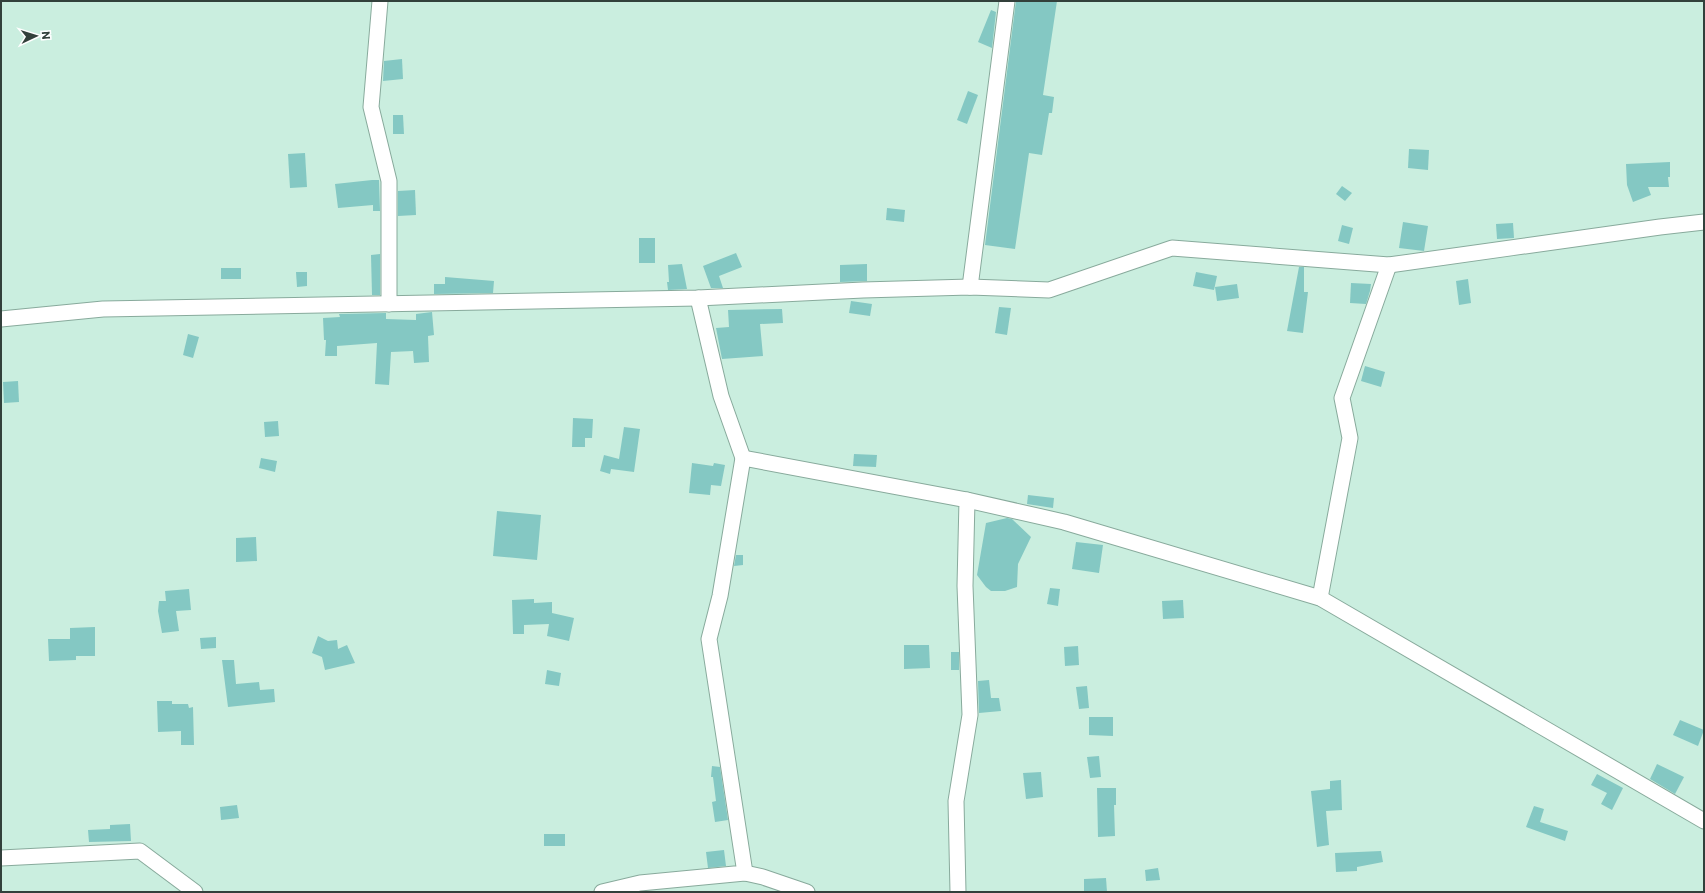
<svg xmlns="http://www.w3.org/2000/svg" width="1705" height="893" font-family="Commissioner,sans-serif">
	<rect width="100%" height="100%" fill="#caeedf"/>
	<!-- building -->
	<g fill="#84c8c3">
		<polygon points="1016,1 1057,1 1043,95 1054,97 1052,113 1049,113 1042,155 1029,153 1015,249 985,245"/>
		<polygon points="991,10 996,12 992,48 978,42"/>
		<polygon points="402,59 403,79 383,81 384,61"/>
		<polygon points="968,91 978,95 967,124 957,120"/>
		<polygon points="393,115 403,115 404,134 393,134"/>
		<polygon points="1409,149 1429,150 1428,170 1408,168"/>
		<polygon points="305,153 307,187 290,188 288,154"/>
		<polygon points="1670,162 1670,177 1668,177 1669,187 1648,187 1651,195 1633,202 1627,185 1626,164"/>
		<polygon points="372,180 379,180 380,211 373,211 373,205 338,208 335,184"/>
		<polygon points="1342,186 1352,193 1345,201 1336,194"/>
		<polygon points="415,190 416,215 398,216 398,191"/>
		<polygon points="887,208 905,210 904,222 886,220"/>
		<polygon points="1403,222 1428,226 1424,251 1399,248"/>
		<polygon points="1513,223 1514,238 1497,239 1496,224"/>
		<polygon points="1342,225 1353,228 1349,244 1338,241"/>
		<rect x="639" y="238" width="16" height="25"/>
		<polygon points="736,253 742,267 719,276 723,288 711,288 703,266"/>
		<polygon points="380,254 380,295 372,295 371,255"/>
		<polygon points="682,264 687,289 668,290 667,282 669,282 668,265"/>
		<polygon points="867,264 867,281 840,282 840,265"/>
		<polygon points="1299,267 1304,267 1304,292 1308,292 1303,333 1287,331"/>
		<rect x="221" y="268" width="20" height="11"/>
		<polygon points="296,272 307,272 307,286 297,287"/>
		<polygon points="1196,272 1217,276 1214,290 1193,286"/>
		<polygon points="445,277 494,281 493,293 434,294 434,284 445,284"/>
		<polygon points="1468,279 1471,303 1459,305 1456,281"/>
		<polygon points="1351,283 1371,284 1370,291 1366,304 1350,303"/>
		<polygon points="1237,284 1239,298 1217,301 1215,287"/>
		<polygon points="851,301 872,304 870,316 849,313"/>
		<polygon points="999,307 1011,308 1007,335 995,333"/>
		<polygon points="782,309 783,323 760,324 763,356 722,359 716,328 729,327 728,310"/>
		<polygon points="432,312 434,335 428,336 429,362 414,363 413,351 391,352 389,385 375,384 377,343 337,346 337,356 325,356 326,340 324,340 323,318 340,317 339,314 386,313 386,319 416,320 416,314"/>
		<polygon points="188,334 199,337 193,358 183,355"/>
		<polygon points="1365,366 1385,372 1381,387 1361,381"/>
		<polygon points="18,381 19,402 4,403 3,382"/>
		<polygon points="573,418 593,419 592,438 585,438 585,447 572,447"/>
		<polygon points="278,421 279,436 265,437 264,422"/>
		<polygon points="624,427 640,429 634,472 611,469 610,474 600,471 604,455 619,459"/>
		<polygon points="854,454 877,455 876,467 853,466"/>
		<polygon points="261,458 277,461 275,472 259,468"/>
		<polygon points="692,463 713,466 714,463 725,465 721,486 711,485 710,495 689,493"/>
		<polygon points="1028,495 1054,498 1053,508 1027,504"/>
		<polygon points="497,511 541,515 537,560 493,556"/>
		<polygon points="1007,518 1012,519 1031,537 1018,564 1017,587 1005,591 991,591 986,587 977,575 986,523"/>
		<polygon points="256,537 257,561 236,562 236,538"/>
		<polygon points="1076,542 1103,545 1099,573 1072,569"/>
		<polygon points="736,555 743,555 743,565 734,566"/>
		<polygon points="1050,588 1060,589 1058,606 1047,604"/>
		<polygon points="189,589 191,610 176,611 179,631 162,633 158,611 159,601 166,601 165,591"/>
		<polygon points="534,599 534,603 552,602 552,613 574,618 569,641 547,636 549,624 524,625 524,634 513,634 512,600"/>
		<polygon points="1183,600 1184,618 1163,619 1162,601"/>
		<polygon points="95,627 95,656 76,656 76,660 49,661 48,639 70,639 70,628"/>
		<polygon points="318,636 328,641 337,640 338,649 347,645 355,663 325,670 322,657 312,653"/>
		<polygon points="216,637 216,648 201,649 200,638"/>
		<polygon points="904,645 929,645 930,668 904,669"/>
		<polygon points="1078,646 1079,665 1065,666 1064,647"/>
		<rect x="951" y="652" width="8" height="18"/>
		<polygon points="222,660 234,660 236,684 259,682 260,690 274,689 275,702 228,707"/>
		<polygon points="547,670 561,673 559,686 545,684"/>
		<polygon points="989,680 991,698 999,698 1001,711 979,713 978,681"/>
		<polygon points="1087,686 1089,708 1079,709 1076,687"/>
		<polygon points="157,701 172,701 172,704 188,704 189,708 193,707 194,745 181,745 181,731 158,732"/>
		<polygon points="1089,717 1113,717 1113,736 1089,735"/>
		<polygon points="1680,720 1704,730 1698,746 1673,735"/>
		<polygon points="1099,756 1101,777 1090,778 1087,757"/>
		<polygon points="1657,764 1684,777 1675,794 1650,779"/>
		<polygon points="712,766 720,767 728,820 715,822 712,802 716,801 713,777 711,777"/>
		<polygon points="1041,772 1043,797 1026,799 1023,773"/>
		<polygon points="1597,774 1623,788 1612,810 1601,804 1607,793 1591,785"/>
		<polygon points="1341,780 1342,810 1326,811 1329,845 1317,847 1311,791 1330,789 1330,781"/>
		<polygon points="1097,788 1116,788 1116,805 1114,805 1115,836 1098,837"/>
		<polygon points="237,805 239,818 221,820 220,807"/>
		<polygon points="1534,806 1544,809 1540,822 1568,831 1565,841 1526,827"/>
		<polygon points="130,824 131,841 89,842 88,830 110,829 110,825"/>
		<rect x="544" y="834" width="21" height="12"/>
		<polygon points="724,850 726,866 708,868 706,852"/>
		<polygon points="1381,851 1383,862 1357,867 1357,871 1336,872 1335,853"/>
		<polygon points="1158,868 1160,880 1146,881 1145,870"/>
		<polygon points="1106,878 1107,892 1084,892 1084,879"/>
	</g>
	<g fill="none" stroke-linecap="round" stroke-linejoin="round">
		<!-- minor casing -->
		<g stroke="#88aa9c" stroke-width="17">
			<g id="minor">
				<polyline points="380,1 371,107 389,181 389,304"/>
				<polyline points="970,287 1007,1"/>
				<polyline points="698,298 721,396 743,458"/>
				<polyline points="1,319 103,309 698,298 863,290 970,287 1049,290 1172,248 1389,265 1660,227 1704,222"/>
				<polyline points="967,500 1064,522 1320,598 1704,821"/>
				<polyline points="1320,598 1350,438 1342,398 1389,265"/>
				<polyline points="1,858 140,851 195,892"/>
				<polyline points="745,873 763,877 807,892"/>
				<polyline points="602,892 640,883 745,873 709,639 720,596 743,458 967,500 965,586 970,715 956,801 958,892"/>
			</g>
		</g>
		<!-- minor -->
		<use href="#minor" stroke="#fff" stroke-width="15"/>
	</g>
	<!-- border -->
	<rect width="1705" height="893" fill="none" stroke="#32403b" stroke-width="4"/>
	<!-- north arrow -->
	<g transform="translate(36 36) rotate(86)" stroke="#ffffff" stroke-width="3" paint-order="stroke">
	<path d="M0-3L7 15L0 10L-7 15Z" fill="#32403b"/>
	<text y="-6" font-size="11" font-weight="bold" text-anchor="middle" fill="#32403b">N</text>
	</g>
</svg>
